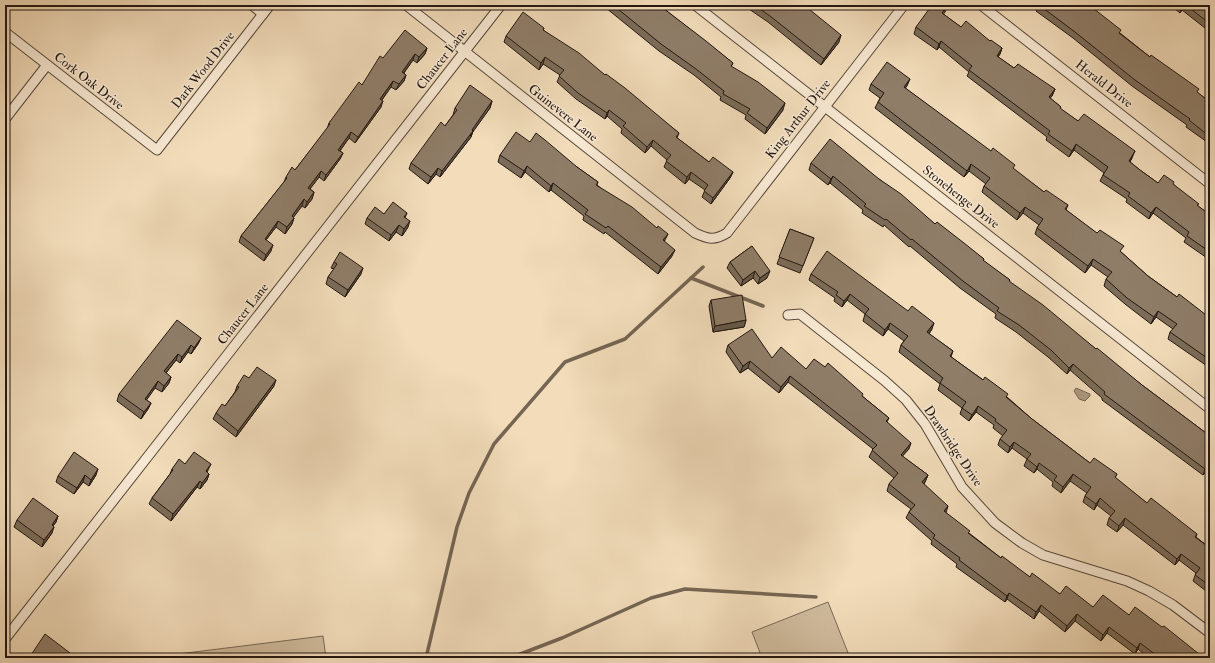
<svg xmlns="http://www.w3.org/2000/svg" width="1215" height="663" font-family="'IM FELL Double Pica',serif">
	<rect width="100%" height="100%" fill="#f2dcba"/>
	<filter id="stains"><feTurbulence type="fractalNoise" baseFrequency=".005" numOctaves="4"/><feColorMatrix values="0 0 0 0 .2 0 0 0 0 .09 0 0 0 0 .02 0 0 0 .5 -.17"/></filter>
	<radialGradient id="worn" r=".72"><stop offset=".6" stop-color="#630" stop-opacity="0"/><stop offset="1" stop-color="#630" stop-opacity=".3"/></radialGradient>
	<!-- green -->
	<g fill="#cfbb9d" stroke="#796956">
		<polygon points="828,602 850,658 762,658 752,632"/>
		<polygon points="323,636 326,658 146,658"/>
	</g>
	<!-- water -->
	<polygon fill="#ac9980" stroke="#756553" points="1076,388 1090,394 1090,396 1085,401 1079,399 1074,391"/>
	<g fill="none" stroke-linecap="round" stroke-linejoin="round">
		<!-- stream -->
		<g stroke="#756553" stroke-width="3.5">
			<polyline points="691,278 763,306"/>
			<polyline points="426,658 457,527 469,493 494,444 565,362 625,339 703,267"/>
			<polyline points="510,658 562,638 651,598 685,589 816,597"/>
		</g>
		<!-- minor casing -->
		<g stroke="#57483a" stroke-width="11">
			<g id="minor">
				<polyline points="252,5 263,14"/>
				<path d="M406,5L695,233C708,239 714,241 727,233L904,5"/>
				<polyline points="695,5 1210,409"/>
				<polyline points="981,5 1210,184"/>
				<polyline points="5,32 157,150 270,5"/>
				<polyline points="5,119 47,65"/>
				<polyline points="788,315 800,314 885,381 906,400 925,424 962,487 995,523 1022,543 1043,555 1127,581 1149,591 1173,605 1210,633"/>
				<polyline points="5,639 501,5"/>
			</g>
		</g>
		<!-- minor -->
		<use href="#minor" stroke="#f7e8d2" stroke-width="9"/>
	</g>
	<!-- wall -->
	<g fill="#7b6c59" stroke="#231710">
		<polygon points="451,5 462,5 459,10"/>
		<polygon points="599,5 659,5 733,63 731,67 783,110 765,134 745,119 746,115 720,100 721,97 694,75 659,51 606,8 605,10"/>
		<polygon points="743,5 804,5 839,42 821,65 768,22"/>
		<polygon points="1038,5 1120,33 1150,57 1210,102 1210,140 1209,140 1207,142 1186,127 1187,125 1132,86 1073,38 1036,11"/>
		<polygon points="1170,5 1210,5 1210,32 1182,10 1180,13"/>
		<polygon points="945,12 943,14 961,27 990,41 1002,48 1000,54 998,57 1014,68 1055,89 1052,96 1050,98 1061,107 1060,109 1078,121 1132,158 1130,162 1140,170 1158,183 1173,184 1198,206 1210,215 1210,260 1184,242 1186,238 1153,213 1149,219 1126,202 1127,199 1100,181 1104,173 1074,150 1069,157 1046,140 1047,137 967,76 969,72 939,47 937,50 914,34 916,27"/>
		<polygon points="544,28 543,30 605,75 679,133 677,138 709,162 733,172 730,178 711,204 702,197 705,190 689,179 685,184 664,167 667,160 651,146 645,153 621,133 622,129 607,116 605,119 576,99 557,82 560,75 543,64 539,70 504,42 506,36"/>
		<polygon points="427,48 425,54 417,63 413,60 404,73 406,75 404,81 396,90 391,87 382,100 381,107 355,143 349,138 340,151 343,153 340,159 324,181 319,177 310,189 314,192 312,199 305,208 302,206 293,217 294,218 292,224 285,234 276,227 266,240 271,251 264,261 239,242 241,236 284,182 286,177 295,170 327,129 329,123 362,85 383,58"/>
		<polygon points="871,84 907,86 905,88 1044,192 1068,205 1066,210 1121,252 1148,276 1177,297 1210,318 1210,368 1168,339 1170,332 1173,329 1156,317 1151,324 1125,304 1104,286 1106,279 1108,277 1091,265 1085,273 1035,234 1037,228 1039,225 1023,213 1017,220 982,192 984,186 986,184 969,171 964,177 875,108 880,98 869,90"/>
		<polygon points="492,101 490,108 473,131 471,137 440,177 436,174 428,184 409,169 411,163 445,126 453,115 455,108"/>
		<polygon points="530,142 577,167 598,182 597,185 665,240 664,242 672,256 658,274 605,232 604,234 583,220 584,216 551,190 549,192 525,172 521,178 498,162 500,155"/>
		<polygon points="811,163 879,179 935,224 984,259 983,261 1010,280 1009,282 1096,349 1142,385 1210,436 1210,473 1207,471 1203,475 1102,400 1102,398 1070,370 1067,374 1048,357 1016,332 995,318 996,314 960,288 910,246 909,247 884,225 883,227 862,213 863,210 830,183 828,185 809,170"/>
		<polygon points="407,213 405,218 408,227 402,236 396,232 389,241 365,224 367,218 384,214"/>
		<polygon points="790,229 814,238 800,273 777,264"/>
		<polygon points="752,246 767,278 758,284 753,278 741,286 727,268 730,262"/>
		<polygon points="334,262 361,274 345,297 326,284 328,277 334,269 331,268"/>
		<polygon points="811,274 932,329 929,334 953,351 951,357 1007,397 1032,419 1090,463 1117,474 1115,478 1147,503 1197,534 1196,537 1210,548 1210,594 1193,581 1196,573 1179,560 1175,565 1123,525 1117,532 1107,525 1109,518 1111,516 1097,505 1094,510 1083,502 1085,496 1087,493 1070,481 1061,493 1052,486 1053,482 1037,469 1034,473 1024,466 1027,459 1012,448 1008,453 998,445 1000,439 1003,436 993,428 994,425 976,412 969,421 960,414 962,408 938,390 940,384 899,352 901,345 904,341 888,329 883,336 863,321 865,314 847,300 842,307 834,301 835,298 809,280"/>
		<polygon points="711,300 746,320 744,327 713,332 709,306"/>
		<polygon points="201,338 198,344 191,354 188,352 180,363 176,360 166,373 171,377 169,383 162,392 155,388 146,400 151,403 148,409 141,419 117,401 119,394"/>
		<polygon points="728,345 806,369 862,396 889,418 887,422 909,449 902,456 928,475 925,482 924,484 946,513 969,533 1001,558 1030,577 1060,594 1093,607 1129,615 1204,658 1149,658 1138,649 1135,654 1107,633 1101,641 1075,621 1065,632 1039,611 1034,619 1007,599 1005,602 956,567 957,564 931,544 932,541 906,518 909,512 911,509 887,491 889,484 894,478 869,457 873,449 788,382 779,393 748,368 740,373 726,352"/>
		<polygon points="249,378 274,386 236,437 213,419 216,413 225,406 235,392 237,386"/>
		<polygon points="185,464 208,470 207,472 209,474 207,480 200,489 197,487 171,521 149,504 152,498 170,474 172,469"/>
		<polygon points="96,475 89,486 83,482 74,494 56,482 58,476"/>
		<polygon points="58,516 56,522 53,526 52,533 42,547 14,527 17,520"/>
	</g>
	<!-- shaded-wall -->
	<g fill="#645849" stroke="#231710">
		<polygon points="948,5 945,12 939,20 942,13"/>
		<polygon points="1183,5 1182,10 1180,13 1182,6"/>
		<polygon points="841,35 839,42 821,65 824,59"/>
		<polygon points="941,41 939,47 937,50 939,44"/>
		<polygon points="427,48 425,54 417,63 419,57"/>
		<polygon points="1002,48 1000,54 994,62 997,56"/>
		<polygon points="415,54 413,60 400,78 402,72"/>
		<polygon points="545,57 543,64 539,70 541,63"/>
		<polygon points="406,75 404,81 396,90 399,84"/>
		<polygon points="910,79 907,86 901,94 904,87"/>
		<polygon points="393,81 391,87 378,105 380,99"/>
		<polygon points="1055,89 1052,96 1046,103 1049,97"/>
		<polygon points="383,101 381,107 355,143 358,137"/>
		<polygon points="492,101 490,108 470,136 473,131 471,137 440,177 442,171"/>
		<polygon points="785,103 783,110 765,134 767,128"/>
		<polygon points="609,110 607,116 605,119 607,113"/>
		<polygon points="351,132 349,138 336,156 338,150"/>
		<polygon points="653,140 651,146 645,153 647,147"/>
		<polygon points="1076,144 1074,150 1069,157 1072,151"/>
		<polygon points="1135,151 1132,158 1126,167 1129,161"/>
		<polygon points="343,153 340,159 324,181 326,175"/>
		<polygon points="971,164 969,171 964,177 967,171"/>
		<polygon points="527,166 525,172 521,178 524,171"/>
		<polygon points="438,168 436,174 428,184 431,177"/>
		<polygon points="321,171 319,177 306,194 308,188"/>
		<polygon points="691,172 689,179 685,184 687,177"/>
		<polygon points="733,172 730,178 711,204 713,198"/>
		<polygon points="833,176 830,183 828,185 831,179"/>
		<polygon points="553,183 551,190 549,192 551,186"/>
		<polygon points="314,192 312,199 305,208 307,202"/>
		<polygon points="304,199 302,206 290,222 292,216"/>
		<polygon points="1025,207 1023,213 1017,220 1020,213"/>
		<polygon points="1156,207 1153,213 1149,219 1151,213"/>
		<polygon points="294,218 292,224 285,234 287,227"/>
		<polygon points="278,221 276,227 262,245 265,239"/>
		<polygon points="410,221 408,227 402,236 404,229"/>
		<polygon points="399,225 396,232 389,241 391,235"/>
		<polygon points="668,234 665,240 660,247 663,240"/>
		<polygon points="273,245 271,251 264,261 266,255"/>
		<polygon points="675,250 672,256 658,274 661,267"/>
		<polygon points="1093,259 1091,265 1085,273 1088,266"/>
		<polygon points="363,268 361,274 345,297 348,290"/>
		<polygon points="755,271 753,278 741,286 743,280"/>
		<polygon points="770,271 767,278 758,284 760,278"/>
		<polygon points="850,294 847,300 842,307 844,301"/>
		<polygon points="1158,311 1156,317 1151,324 1154,317"/>
		<polygon points="746,320 744,327 713,332 715,326"/>
		<polygon points="890,323 888,329 883,336 885,330"/>
		<polygon points="934,323 932,329 925,339 927,332"/>
		<polygon points="201,338 198,344 191,354 194,348"/>
		<polygon points="191,345 188,352 180,363 182,357"/>
		<polygon points="178,354 176,360 162,378 164,371"/>
		<polygon points="750,361 748,368 740,373 743,366"/>
		<polygon points="1073,364 1070,370 1067,374 1069,368"/>
		<polygon points="790,376 788,382 779,393 781,387"/>
		<polygon points="171,377 169,383 162,392 164,386"/>
		<polygon points="276,380 274,386 236,437 238,431"/>
		<polygon points="158,381 155,388 143,405 145,399"/>
		<polygon points="151,403 148,409 141,419 144,412"/>
		<polygon points="978,406 976,412 969,421 972,415"/>
		<polygon points="1014,442 1012,448 1008,453 1010,447"/>
		<polygon points="911,443 909,449 898,461 901,455"/>
		<polygon points="1039,463 1037,469 1034,473"/>
		<polygon points="211,464 208,470 203,478 206,471"/>
		<polygon points="1209,464 1207,471 1203,475 1205,469"/>
		<polygon points="98,469 96,475 89,486 91,480"/>
		<polygon points="209,474 207,480 200,489 202,483"/>
		<polygon points="1073,474 1070,481 1061,493 1063,487"/>
		<polygon points="85,475 83,482 74,494 77,488"/>
		<polygon points="928,475 925,482 920,489 922,482"/>
		<polygon points="200,481 197,487 171,521 173,514"/>
		<polygon points="1100,498 1097,505 1094,510 1096,504"/>
		<polygon points="948,506 946,513 944,511"/>
		<polygon points="58,516 56,522 49,531 52,525"/>
		<polygon points="1125,518 1123,525 1117,532 1119,526"/>
		<polygon points="54,527 52,533 42,547 44,540"/>
		<polygon points="1181,554 1179,560 1175,565 1177,559"/>
		<polygon points="1009,593 1007,599 1005,602 1007,596"/>
		<polygon points="1041,605 1039,611 1034,619 1036,612"/>
		<polygon points="1077,614 1075,621 1065,632 1067,626"/>
		<polygon points="1109,627 1107,633 1101,641 1103,635"/>
		<polygon points="1140,643 1138,649 1135,654 1137,648"/>
	</g>
	<!-- building -->
	<g fill="#8f7d68" stroke="#231710">
		<polygon points="613,5 659,5 706,41 733,63 731,66 758,82 785,103 767,128 747,113 750,109 723,94 724,91 696,69 661,44"/>
		<polygon points="754,5 804,5 841,35 824,59 770,16"/>
		<polygon points="932,5 948,5 942,13 961,27 966,21 990,41 991,40 1002,48 997,56 1014,68 1018,64 1055,89 1049,97 1061,107 1060,108 1078,121 1084,114 1135,151 1129,161 1140,170 1158,183 1164,175 1174,182 1173,184 1199,204 1197,205 1210,215 1210,252 1187,236 1189,232 1156,207 1151,213 1128,196 1130,193 1103,175 1108,167 1076,144 1072,151 1048,134 1050,131 969,70 972,66 941,41 939,44 916,27"/>
		<polygon points="1039,5 1089,5 1121,30 1119,33 1150,57 1151,55 1199,89 1197,92 1210,102 1210,135 1209,136 1189,120 1190,119 1135,80 1075,32"/>
		<polygon points="1186,5 1210,5 1210,24"/>
		<polygon points="523,12 544,28 543,30 579,53 605,75 606,74 625,88 679,133 676,137 709,162 713,157 733,172 713,198 704,191 708,185 691,172 687,177 666,161 671,155 653,140 647,147 623,126 626,123 609,110 607,113 578,93 559,76 564,70 545,57 541,63 506,36"/>
		<polygon points="405,30 427,48 419,57 415,54 402,72 406,75 399,84 393,81 380,99 383,101 358,137 351,132 338,150 343,153 326,175 321,171 308,188 314,192 307,202 304,199 292,216 294,218 287,227 278,221 265,239 273,245 266,255 241,236 287,178 286,177 292,167 295,170 330,124 329,123 359,82 362,85 380,56 383,58"/>
		<polygon points="887,62 910,79 904,87 991,151 993,148 1015,165 1013,168 1044,192 1046,190 1068,205 1065,209 1097,233 1100,230 1124,246 1120,251 1148,276 1177,297 1179,294 1210,318 1210,360 1170,332 1177,324 1158,311 1154,317 1127,298 1106,279 1112,272 1093,259 1088,266 1037,228 1043,219 1025,207 1020,213 984,186 990,178 971,164 967,171 878,102 884,93 871,84"/>
		<polygon points="470,85 492,101 472,130 473,131 442,171 438,168 431,177 411,163 441,122 445,126 457,110 455,108"/>
		<polygon points="516,132 530,142 536,133 545,140 577,167 598,182 596,185 632,207 657,228 658,226 668,234 663,240 675,250 661,267 608,226 606,228 585,214 588,210 553,183 551,186 527,166 524,171 500,155"/>
		<polygon points="830,139 879,179 901,194 935,224 937,222 964,243 984,259 983,260 1010,280 1009,281 1043,305 1096,349 1097,348 1142,385 1210,436 1210,465 1209,464 1205,469 1104,394 1105,392 1073,364 1069,368 1051,350 1019,325 997,311 999,308 963,281 912,239 911,240 886,219 885,220 864,206 866,204 833,176 831,179 811,163"/>
		<polygon points="393,202 407,213 404,217 410,221 404,229 399,225 391,235 367,218 375,207 384,214"/>
		<polygon points="790,229 814,238 803,266 779,257"/>
		<polygon points="752,246 770,271 760,278 755,271 743,280 730,262"/>
		<polygon points="827,251 908,311 912,306 934,323 927,332 953,351 950,356 983,380 985,377 1008,394 1006,397 1032,419 1090,463 1094,458 1117,474 1115,477 1147,503 1151,498 1197,534 1195,537 1210,548 1210,586 1195,575 1200,568 1181,554 1177,559 1125,518 1119,526 1109,518 1115,511 1100,498 1096,504 1085,496 1091,487 1073,474 1063,487 1054,480 1057,476 1039,463 1037,467 1027,459 1031,454 1014,442 1010,447 1000,439 1007,430 995,421 996,419 978,406 972,415 962,408 966,402 940,383 943,378 901,345 908,336 890,323 885,330 865,314 869,309 850,294 844,301 836,295 838,292 811,274"/>
		<polygon points="340,252 363,268 348,290 328,277 337,264 334,262"/>
		<polygon points="742,295 746,320 715,326 711,300"/>
		<polygon points="177,320 201,338 194,348 191,345 182,357 178,354 164,371 171,377 164,386 158,381 145,399 151,403 144,412 119,394"/>
		<polygon points="752,329 772,358 781,347 806,369 814,359 825,367 828,363 863,394 862,396 889,418 886,421 911,443 901,455 928,475 922,482 948,506 944,511 970,531 968,533 1001,558 1002,556 1030,577 1032,573 1060,594 1066,586 1093,607 1103,595 1129,615 1135,607 1162,627 1164,626 1204,658 1160,658 1140,643 1137,648 1109,627 1103,635 1077,614 1067,626 1041,605 1036,612 1009,593 1007,596 959,560 960,558 933,538 935,535 909,512 915,505 889,484 898,473 872,450 877,445 790,376 781,387 750,361 743,366 728,345"/>
		<polygon points="257,367 276,380 238,431 216,413 222,404 225,406 239,387 237,386 244,375 249,378"/>
		<polygon points="74,452 98,469 91,480 85,475 77,488 58,476"/>
		<polygon points="194,452 211,464 206,471 209,474 202,483 200,481 173,514 152,498 173,470 172,469 179,459 185,464"/>
		<polygon points="33,498 58,516 52,525 54,527 44,540 17,520"/>
		<polygon points="45,634 70,653 67,658 29,658"/>
	</g>
	<g text-anchor="middle" dominant-baseline="central" stroke-width="3" stroke-linejoin="round" paint-order="stroke">
		<!-- street labels -->
		<g font-size="13" fill="#231710" stroke="#f7e8d2">
			<text transform="translate(442 59) rotate(-52)">Chaucer Lane</text>
			<text transform="translate(203 70) rotate(-52)">Dark Wood Drive</text>
			<text transform="translate(89 81) rotate(38)">Cork Oak Drive</text>
			<text transform="translate(1104 84) rotate(38)">Herald Drive</text>
			<text transform="translate(563 113) rotate(38)">Guinevere Lane</text>
			<text transform="translate(798 119) rotate(-52)">King Arthur Drive</text>
			<text transform="translate(961 197) rotate(38)">Stonehenge Drive</text>
			<text transform="translate(243 314) rotate(-52)">Chaucer Lane</text>
			<text transform="translate(953 446) rotate(56)">Drawbridge Drive</text>
		</g>
	</g>
	<!-- margin -->
	<rect width="1215" height="663" fill="none" stroke="#f2dcba" stroke-width="20"/>
	<rect x="6" y="6" width="1203" height="651" fill="none" stroke="#231710" stroke-width="2"/>
	<rect x="10" y="10" width="1195" height="643" fill="none" stroke="#231710"/>
	<rect width="100%" height="100%" filter="url(#stains)"/>
	<rect width="100%" height="100%" fill="url(#worn)"/>
</svg>
